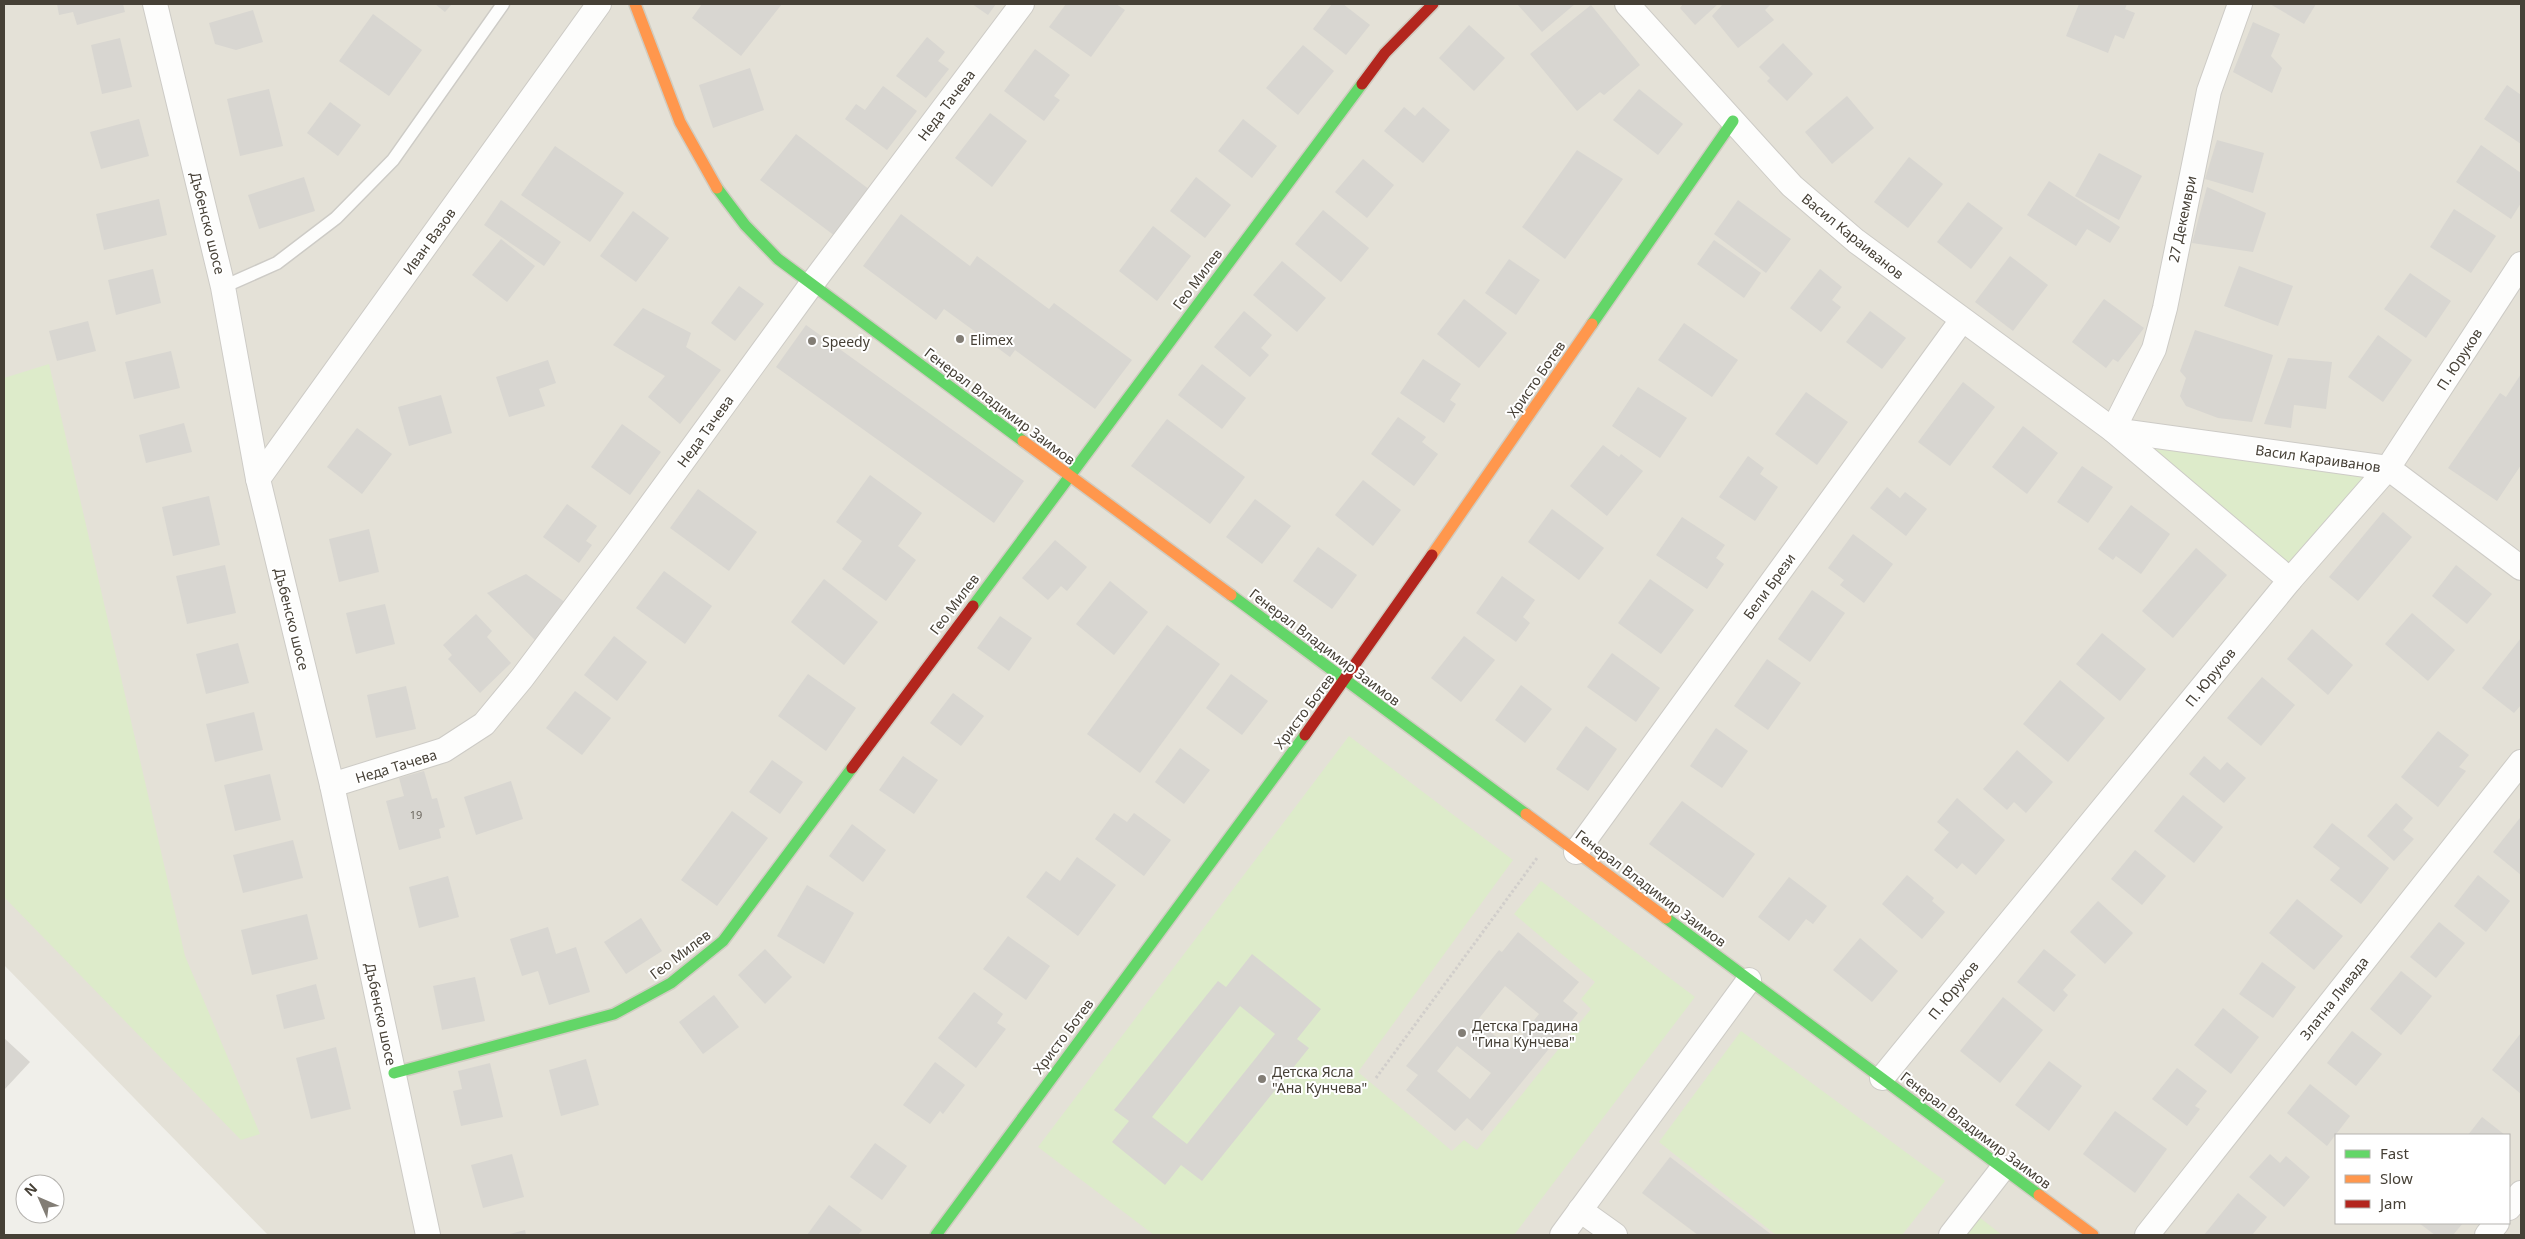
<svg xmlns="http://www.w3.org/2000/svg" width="2525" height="1239" font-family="'Noto Sans',sans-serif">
	<rect width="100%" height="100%" fill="#f0efea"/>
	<!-- residential -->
	<path fill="#e4e1d7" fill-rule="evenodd" d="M4,4H2521V1235H268L4,965ZM2336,1135H2509V1223H2336Z"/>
	<!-- green -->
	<g fill="#ddebca">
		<polygon points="49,364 185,956 260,1134 241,1140 4,897 4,378"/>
		<polygon points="2113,430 2388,468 2290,580"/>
		<polygon points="1349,736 1513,860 1358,1072 1452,1151 1464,1140 1477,1150 1591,1009 1581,999 1595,982 1514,914 1541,881 1695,997 1514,1235 1154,1235 1038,1147"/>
		<polygon points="1741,1031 1945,1181 1902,1235 1776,1235 1659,1142"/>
		<polygon points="1979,1217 2002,1235 1966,1235"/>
	</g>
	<!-- building -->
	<g fill="#d8d6d1" fill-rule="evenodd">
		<polygon points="57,4 123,4 125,12 77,25 73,12 59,15"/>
		<polygon points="435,4 452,4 445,12"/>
		<polygon points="702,4 782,4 741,56 692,18"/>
		<polygon points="972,4 996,4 988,15"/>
		<polygon points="1066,4 1116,4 1125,10 1091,57 1049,27"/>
		<polygon points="1332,4 1343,4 1370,25 1346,55 1313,29"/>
		<polygon points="1517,4 1575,4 1542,32"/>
		<polygon points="1683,4 1718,4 1695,25 1680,8"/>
		<polygon points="1723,4 1771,4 1765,10 1774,20 1738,48 1712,16"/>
		<polygon points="2079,4 2127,4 2125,9 2135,13 2124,39 2115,35 2108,53 2066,36"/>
		<polygon points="2270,4 2316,4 2304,24"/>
		<polygon points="1591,5 1640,65 1604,95 1600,92 1577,111 1530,54"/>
		<polygon points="253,10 263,42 236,50 215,44 209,23"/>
		<polygon points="373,14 422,50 389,96 339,61"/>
		<polygon points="2253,22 2280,34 2271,56 2282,68 2272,93 2233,72"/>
		<polygon points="1469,25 1505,58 1474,91 1439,58"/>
		<polygon points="927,37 945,52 938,61 949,69 926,98 896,76"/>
		<polygon points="120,38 132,87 102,94 91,45"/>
		<polygon points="1783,43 1813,74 1787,101 1767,81 1770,78 1759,67"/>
		<polygon points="1303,45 1334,71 1298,115 1266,88"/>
		<polygon points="1035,49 1070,75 1054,96 1060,100 1044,121 1004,91"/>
		<polygon points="750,68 764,110 713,128 699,85"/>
		<polygon points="2507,85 2521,95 2521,144 2484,119"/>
		<polygon points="883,86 917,111 887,150 845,119 856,104 865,110"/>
		<polygon points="269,89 283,146 240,156 227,99"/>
		<polygon points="1639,89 1683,124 1658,155 1613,120"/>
		<polygon points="1847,96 1874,128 1832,164 1805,132"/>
		<polygon points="330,102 361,125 338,156 307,133"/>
		<polygon points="1404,107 1415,116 1423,107 1450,130 1423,163 1384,131"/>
		<polygon points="990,113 1027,141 992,187 955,158"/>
		<polygon points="139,119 149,156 101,169 90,132"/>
		<polygon points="1243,119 1277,146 1252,178 1218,151"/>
		<polygon points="796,134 870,190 835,236 760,180"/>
		<polygon points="2217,140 2264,153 2253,193 2205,179"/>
		<polygon points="2481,145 2521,173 2521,203 2511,219 2456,182"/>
		<polygon points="555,146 624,193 590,242 521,195"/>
		<polygon points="1577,150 1623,179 1565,259 1522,227"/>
		<polygon points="2099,153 2142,176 2119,220 2075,196"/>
		<polygon points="1909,157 1943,184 1908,228 1874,202"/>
		<polygon points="1363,159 1394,185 1367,218 1335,192"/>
		<polygon points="304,177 315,211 259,229 248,195"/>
		<polygon points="1196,177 1231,205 1205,238 1170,211"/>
		<polygon points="2049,181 2120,227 2110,243 2087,229 2076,246 2027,215"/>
		<polygon points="2207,187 2266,213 2253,252 2192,243"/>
		<polygon points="159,199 167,235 104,250 96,214"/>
		<polygon points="501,200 561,242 544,266 484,225"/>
		<polygon points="1738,200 1791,239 1766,273 1714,234"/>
		<polygon points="1968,202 2003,228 1971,269 1937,242"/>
		<polygon points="2454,209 2496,236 2471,273 2430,247"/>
		<polygon points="1323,210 1369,248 1341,282 1295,244"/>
		<polygon points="633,211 669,238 636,282 600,256"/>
		<polygon points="901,214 970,266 977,256 1049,309 1054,303 1132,360 1095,409 1015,350 1010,357 944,309 936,320 863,266"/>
		<polygon points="1153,226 1191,256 1157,301 1119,271"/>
		<polygon points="501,239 535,266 507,302 472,275"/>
		<polygon points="1714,240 1761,273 1744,298 1697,264"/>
		<polygon points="2010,256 2048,285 2013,331 1975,302"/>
		<polygon points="1509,259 1540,280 1516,315 1485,293"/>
		<polygon points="1282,261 1326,298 1297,332 1253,295"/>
		<polygon points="2239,266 2293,286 2278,326 2224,306"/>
		<polygon points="153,269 161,303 116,315 108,280"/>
		<polygon points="1820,269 1842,287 1832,300 1841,307 1821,332 1790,308"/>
		<polygon points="2410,273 2451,301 2426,338 2384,309"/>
		<polygon points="739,286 764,304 735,341 711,323"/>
		<polygon points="1464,299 1507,333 1479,368 1437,334"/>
		<polygon points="2104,299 2144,328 2118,362 2113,359 2106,368 2072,342"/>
		<polygon points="643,308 691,333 686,347 721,370 680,424 648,397 665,376 613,345"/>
		<polygon points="1244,311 1272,335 1261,348 1269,355 1250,377 1214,347"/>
		<polygon points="1870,311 1906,338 1882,369 1846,342"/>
		<polygon points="88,321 96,351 57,361 49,331"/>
		<polygon points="1684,323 1738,360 1712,397 1658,360"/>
		<polygon points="806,325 1024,481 994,523 776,367"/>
		<polygon points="2195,330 2273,355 2252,422 2218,418 2186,406 2180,396 2186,378 2180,371"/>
		<polygon points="2378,335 2412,360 2383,402 2348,377"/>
		<polygon points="171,351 180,388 134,399 125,362"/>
		<polygon points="2288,358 2332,362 2326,409 2294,405 2291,428 2264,424"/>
		<polygon points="1423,359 1461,384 1450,400 1456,404 1444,423 1400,393"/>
		<polygon points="548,360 556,383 539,389 545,406 509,417 496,377"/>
		<polygon points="1202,364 1246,398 1222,429 1178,395"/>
		<polygon points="2521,374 2521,465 2497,501 2448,468 2500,393 2506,397"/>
		<polygon points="1963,382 1995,407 1950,466 1918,442"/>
		<polygon points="1638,387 1687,418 1660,458 1612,426"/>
		<polygon points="1806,392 1848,422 1817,465 1775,434"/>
		<polygon points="441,395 452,433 409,446 398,407"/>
		<polygon points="1398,417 1426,437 1422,442 1438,454 1414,486 1371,454"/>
		<polygon points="1167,419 1245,477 1210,524 1131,466"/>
		<polygon points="184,423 192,452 146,463 139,435"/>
		<polygon points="622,424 661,452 630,495 591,467"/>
		<polygon points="2023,426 2058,453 2027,494 1992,467"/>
		<polygon points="357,428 392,454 362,494 327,467"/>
		<polygon points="1603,445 1619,457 1621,454 1643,471 1607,516 1570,486"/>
		<polygon points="1748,456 1764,468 1760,474 1778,487 1755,521 1719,497"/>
		<polygon points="2082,466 2113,487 2088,523 2057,502"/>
		<polygon points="870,475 922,513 898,546 916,560 886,601 842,569 862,541 836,522"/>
		<polygon points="1363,480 1401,510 1373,546 1335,515"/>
		<polygon points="1887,487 1900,498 1905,492 1927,509 1906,536 1870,508"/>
		<polygon points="698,489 757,532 729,571 670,528"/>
		<polygon points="209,496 220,545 173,556 162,507"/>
		<polygon points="1255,499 1291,526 1262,564 1226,537"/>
		<polygon points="567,504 597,526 586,541 592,545 579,563 543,537"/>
		<polygon points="2131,505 2170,534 2141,574 2116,556 2113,560 2098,549"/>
		<polygon points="1552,509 1604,548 1579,580 1528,542"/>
		<polygon points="2383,512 2412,537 2358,601 2329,577"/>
		<polygon points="1682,517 1725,545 1716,558 1724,564 1707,589 1656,555"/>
		<polygon points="369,529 379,572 339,582 329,539"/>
		<polygon points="1853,534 1893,564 1864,603 1840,585 1844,580 1828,568"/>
		<polygon points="1055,540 1087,567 1067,591 1061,586 1048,600 1022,578"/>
		<polygon points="1318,547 1357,575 1332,609 1293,581"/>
		<polygon points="2196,548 2227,575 2173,638 2142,611"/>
		<polygon points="225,565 236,613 187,624 176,576"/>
		<polygon points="2456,565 2492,594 2467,624 2432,596"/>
		<polygon points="664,571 712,606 685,644 636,608"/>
		<polygon points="526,574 573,608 542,647 487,593"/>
		<polygon points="1502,576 1535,600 1523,617 1530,623 1516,642 1476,613"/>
		<polygon points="824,579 878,622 844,665 791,622"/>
		<polygon points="1650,579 1694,610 1661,654 1618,623"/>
		<polygon points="1110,581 1148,612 1114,655 1076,624"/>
		<polygon points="1812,590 1845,613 1810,662 1778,639"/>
		<polygon points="385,604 395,644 356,654 346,613"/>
		<polygon points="2412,613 2455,650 2428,681 2385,644"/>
		<polygon points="476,614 492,631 487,637 511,663 480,693 448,659 452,655 443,645"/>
		<polygon points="1000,616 1032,638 1009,671 977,648"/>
		<polygon points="1167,625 1220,664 1140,773 1087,734"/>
		<polygon points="2312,629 2353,665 2328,695 2287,659"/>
		<polygon points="2102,633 2146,669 2120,701 2076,664"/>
		<polygon points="614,636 647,662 617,701 584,675"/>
		<polygon points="1464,636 1495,660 1461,702 1431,678"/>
		<polygon points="2521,638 2521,705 2514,713 2482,688"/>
		<polygon points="238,643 249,683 206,694 196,654"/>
		<polygon points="1612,653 1660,688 1636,722 1587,687"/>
		<polygon points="1767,659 1801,683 1768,730 1734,706"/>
		<polygon points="808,674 856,708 826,751 778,716"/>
		<polygon points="1231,674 1268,701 1242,735 1206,708"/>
		<polygon points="2262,677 2295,705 2261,746 2227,718"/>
		<polygon points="2060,680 2105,718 2068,762 2023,724"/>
		<polygon points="1521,685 1552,709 1525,743 1495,720"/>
		<polygon points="406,686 416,729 376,738 367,695"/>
		<polygon points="575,691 611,718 582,755 546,728"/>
		<polygon points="953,693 984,716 961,746 930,723"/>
		<polygon points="254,712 263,750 215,762 206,724"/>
		<polygon points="1586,726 1617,749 1588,791 1556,769"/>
		<polygon points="1716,728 1748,751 1722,788 1690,766"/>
		<polygon points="2438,731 2469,755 2459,767 2466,771 2438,807 2401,777"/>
		<polygon points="1180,748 1210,770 1184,804 1155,782"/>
		<polygon points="2017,750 2053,782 2026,813 2014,802 2007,810 1983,789"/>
		<polygon points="903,756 938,780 914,814 879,790"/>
		<polygon points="2204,756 2220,770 2227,762 2246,778 2224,803 2189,774"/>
		<polygon points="772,760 803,782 780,814 749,792"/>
		<polygon points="424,771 432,799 437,798 445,827 439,829 441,838 399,850 386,801 404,796 399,778"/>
		<polygon points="270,774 281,820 235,831 224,785"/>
		<polygon points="511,781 523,819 476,835 464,797"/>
		<polygon points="2183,795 2223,827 2194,863 2154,831"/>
		<polygon points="1957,798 2005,840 1976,875 1962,863 1957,869 1934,850 1949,832 1937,822"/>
		<polygon points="1682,801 1755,854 1723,898 1649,844"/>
		<polygon points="2396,803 2413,818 2403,830 2414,839 2394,861 2367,836"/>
		<polygon points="732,811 768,838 717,906 681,880"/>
		<polygon points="1114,813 1127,822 1134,813 1171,840 1144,876 1095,839"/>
		<polygon points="2520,818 2521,819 2521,875 2493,852"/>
		<polygon points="2332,823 2389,868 2361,904 2330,880 2340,868 2313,847"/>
		<polygon points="852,824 886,850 863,882 829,856"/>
		<polygon points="293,840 303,878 243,893 233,855"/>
		<polygon points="2135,850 2166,876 2142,905 2111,879"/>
		<polygon points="1077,857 1116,885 1078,936 1026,897 1046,871 1060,881"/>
		<polygon points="1907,875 1934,898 1932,901 1945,912 1922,939 1882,904"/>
		<polygon points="2478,875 2510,901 2486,932 2454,906"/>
		<polygon points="448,876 459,917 419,928 409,887"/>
		<polygon points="1789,877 1827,906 1813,924 1806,919 1789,941 1758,917"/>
		<polygon points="807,885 854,913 824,964 777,936"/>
		<polygon points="2297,899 2343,936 2314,970 2269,933"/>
		<polygon points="2098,901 2133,933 2105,964 2070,932"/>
		<polygon points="307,914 318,959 252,975 241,930"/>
		<polygon points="641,918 662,951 626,974 604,942"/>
		<polygon points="2439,922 2465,943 2436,978 2410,957"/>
		<polygon points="548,927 556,954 576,947 590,992 549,1005 538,971 522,976 510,939"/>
		<path d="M1518,932L1579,982L1563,1001L1578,1013L1482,1131L1467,1118L1455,1131L1406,1090L1418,1075L1406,1066L1499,950L1502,952ZM1505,986L1539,1014L1511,1049L1477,1021ZM1457,1046L1491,1073L1470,1099L1437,1071Z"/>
		<polygon points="1008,936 1050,966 1026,1000 983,969"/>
		<polygon points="1860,938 1898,971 1872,1002 1833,970"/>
		<polygon points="765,949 792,977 765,1004 738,975"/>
		<polygon points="2044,949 2076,975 2063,990 2068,995 2054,1012 2017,982"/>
		<path d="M1252,954L1321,1009L1297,1039L1309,1048L1202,1181L1181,1165L1165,1185L1112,1142L1129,1121L1114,1110L1218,981L1226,987ZM1240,1006L1275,1034L1187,1144L1152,1117Z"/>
		<polygon points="2262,962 2296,987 2273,1018 2239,994"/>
		<polygon points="2401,971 2432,996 2401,1035 2370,1009"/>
		<polygon points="475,977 485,1021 442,1030 433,986"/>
		<polygon points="316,984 325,1019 284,1029 276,995"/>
		<polygon points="974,992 1003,1014 997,1023 1006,1029 976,1068 938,1038"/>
		<polygon points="714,995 739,1027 703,1054 679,1022"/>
		<polygon points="2003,997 2043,1030 2000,1083 1960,1051"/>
		<polygon points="2223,1008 2259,1037 2231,1074 2194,1045"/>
		<polygon points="2352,1031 2382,1054 2356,1086 2327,1063"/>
		<polygon points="2521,1033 2521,1094 2492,1070"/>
		<polygon points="4,1038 30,1062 4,1090"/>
		<polygon points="336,1047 351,1109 311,1119 296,1058"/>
		<polygon points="586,1059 599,1105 561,1116 549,1070"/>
		<polygon points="2049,1061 2082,1086 2049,1131 2015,1105"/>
		<polygon points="935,1062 965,1085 943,1114 940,1111 930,1124 903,1105"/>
		<polygon points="490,1063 503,1117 461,1126 453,1091 462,1089 458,1071"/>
		<polygon points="2177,1068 2207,1091 2195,1106 2200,1109 2187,1126 2152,1099"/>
		<polygon points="2310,1084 2350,1116 2327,1146 2287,1113"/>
		<polygon points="2115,1111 2167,1149 2135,1193 2083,1154"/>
		<polygon points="2482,1117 2505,1135 2468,1135"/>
		<polygon points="875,1143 907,1166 882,1200 850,1177"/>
		<polygon points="512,1154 524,1197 483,1208 471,1165"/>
		<polygon points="2270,1154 2280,1163 2286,1156 2310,1177 2284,1207 2249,1177"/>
		<polygon points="1670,1157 1772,1235 1698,1235 1642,1193"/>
		<polygon points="2238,1193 2267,1217 2252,1235 2204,1235"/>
		<polygon points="829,1205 862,1230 858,1235 807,1235"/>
		<polygon points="2419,1223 2463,1223 2453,1235 2435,1235"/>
		<polygon points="525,1230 526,1235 506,1235"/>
	</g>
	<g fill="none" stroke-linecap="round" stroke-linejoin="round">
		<!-- lane casing -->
		<g stroke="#cdcbc6" stroke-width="15">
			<polyline id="lane" points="223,287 277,263 336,218 393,160 503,4"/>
		</g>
		<!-- street casing -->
		<g stroke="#cdcbc6" stroke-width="26">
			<g id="street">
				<polyline points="155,4 223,287 258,479 332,785 428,1235"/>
				<polyline points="1627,4 1792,186 1856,241 2113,430 2388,468 2521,568"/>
				<polyline points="2240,4 2209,91 2165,308 2154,349 2113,430 2290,580"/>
				<polyline points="258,479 599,4"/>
				<polyline points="332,785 444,750 484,724 522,678 618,550 811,285 1022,4"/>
				<polyline points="1576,852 1962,320"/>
				<polyline points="1882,1078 2290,580 2388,468 2521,264"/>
				<polyline points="2509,1208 2521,1193"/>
				<polyline points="1580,1210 1615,1235"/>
				<polyline points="1562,1235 1749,980"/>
				<polyline points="1951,1235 2003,1168"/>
				<polyline points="2147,1235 2521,762"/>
				<polyline points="2487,1235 2497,1223"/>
			</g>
		</g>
		<!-- fast casing -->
		<g stroke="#d0ccc1" stroke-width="14">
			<g id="fast">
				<polyline points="717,188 745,225 778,259 1023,441"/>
				<polyline points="1592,324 1733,121"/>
				<polyline points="1231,595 1526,814"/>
				<polyline points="973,606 1362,84"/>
				<polyline points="1666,918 2039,1195"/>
				<polyline points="394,1073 614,1014 671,983 723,941 852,768"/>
				<polyline points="936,1235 1305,735"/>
			</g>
		</g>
		<!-- slow casing -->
		<g stroke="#d0ccc1" stroke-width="14">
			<g id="slow">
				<polyline points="635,4 680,122 717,188"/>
				<polyline points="1023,441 1231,595"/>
				<polyline points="1432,555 1592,324"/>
				<polyline points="1526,814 1666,918"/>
				<polyline points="2039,1195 2093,1235"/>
			</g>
		</g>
		<!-- jam casing -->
		<g stroke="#d0ccc1" stroke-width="14">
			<g id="jam">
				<polyline points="1362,84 1385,53 1433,4"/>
				<polyline points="1305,735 1432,555"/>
				<polyline points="852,768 973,606"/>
			</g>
		</g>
		<!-- path -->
		<polyline stroke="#d1cecb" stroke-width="3" stroke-dasharray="2.5 2.5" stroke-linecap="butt" points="1376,1078 1537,858"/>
		<!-- lane -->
		<use href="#lane" stroke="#fdfdfc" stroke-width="12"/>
		<!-- street -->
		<use href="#street" stroke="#fdfdfc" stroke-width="24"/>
		<!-- fast -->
		<use href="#fast" stroke="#63d668" stroke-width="11"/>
		<!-- slow -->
		<use href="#slow" stroke="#ff974d" stroke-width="11"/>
		<!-- jam -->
		<use href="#jam" stroke="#b3261e" stroke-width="11"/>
	</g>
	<!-- markers -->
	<g fill="#827d75" stroke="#fff" stroke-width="2">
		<circle cx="960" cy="339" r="5"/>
		<circle cx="812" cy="341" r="5"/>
		<circle cx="1462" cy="1033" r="5"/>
		<circle cx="1262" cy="1079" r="5"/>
	</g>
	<g text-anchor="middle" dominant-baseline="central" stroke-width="4" stroke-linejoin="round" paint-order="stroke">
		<!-- number labels -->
		<g font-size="11" fill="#6c675e">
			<text x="416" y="814">19</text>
		</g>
		<!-- street labels -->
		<g font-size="14" fill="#464036" stroke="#fff">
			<text transform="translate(946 105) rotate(-53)">Неда Тачева</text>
			<text transform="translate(2182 219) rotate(-78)">27 Декември</text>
			<text transform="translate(208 223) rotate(76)">Дъбенско шосе</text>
			<text transform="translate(1853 236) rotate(39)">Васил Караиванов</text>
			<text transform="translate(429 241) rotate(-54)">Иван Вазов</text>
			<text transform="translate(1197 279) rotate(-53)">Гео Милев</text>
			<text transform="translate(2459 359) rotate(-57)">П. Юруков</text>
			<text transform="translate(1536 379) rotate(-55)">Христо Ботев</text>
			<text transform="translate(1000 406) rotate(37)">Генерал Владимир Заимов</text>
			<text transform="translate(705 431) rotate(-54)">Неда Тачева</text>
			<text transform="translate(2318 458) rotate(8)">Васил Караиванов</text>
			<text transform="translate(1769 586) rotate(-54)">Бели Брези</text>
			<text transform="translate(954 604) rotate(-53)">Гео Милев</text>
			<text transform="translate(292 619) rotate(76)">Дъбенско шосе</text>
			<text transform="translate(1325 647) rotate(37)">Генерал Владимир Заимов</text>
			<text transform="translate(2210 677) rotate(-51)">П. Юруков</text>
			<text transform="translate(1304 711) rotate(-53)">Христо Ботев</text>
			<text transform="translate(396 766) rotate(-17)">Неда Тачева</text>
			<text transform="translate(1651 888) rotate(37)">Генерал Владимир Заимов</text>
			<text transform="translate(680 954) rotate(-37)">Гео Милев</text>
			<text transform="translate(1953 990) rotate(-51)">П. Юруков</text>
			<text transform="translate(2334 998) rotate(-52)">Златна Ливада</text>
			<text transform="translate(381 1014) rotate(78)">Дъбенско шосе</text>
			<text transform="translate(1063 1036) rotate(-53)">Христо Ботев</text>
			<text transform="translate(1976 1130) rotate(37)">Генерал Владимир Заимов</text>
		</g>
		<!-- poi labels -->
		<g font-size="14" fill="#464036" stroke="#fff" text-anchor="start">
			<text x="970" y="339">Elimex</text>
			<text x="822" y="341">Speedy</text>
			<text x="1472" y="1025">Детска Градина<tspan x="1472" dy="16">"Гина Кунчева"</tspan></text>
			<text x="1272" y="1071">Детска Ясла<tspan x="1272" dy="16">"Ана Кунчева"</tspan></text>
		</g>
	</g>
	<!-- border -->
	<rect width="2525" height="1239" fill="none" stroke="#464036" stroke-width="10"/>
	<!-- legend -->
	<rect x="2335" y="1134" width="175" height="90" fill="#ffffff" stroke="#b5b3af"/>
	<rect x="2345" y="1150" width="25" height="8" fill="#63d668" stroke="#b5b3af"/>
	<text x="2380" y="1159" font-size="15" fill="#464036">Fast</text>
	<rect x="2345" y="1175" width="25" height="8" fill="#ff974d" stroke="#b5b3af"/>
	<text x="2380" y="1184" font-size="15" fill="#464036">Slow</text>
	<rect x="2345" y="1200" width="25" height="8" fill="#b3261e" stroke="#b5b3af"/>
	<text x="2380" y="1209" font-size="15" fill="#464036">Jam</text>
	<!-- north arrow -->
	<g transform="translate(40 1199) rotate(315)"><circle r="24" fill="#ffffff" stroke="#b5b3af"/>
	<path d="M0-4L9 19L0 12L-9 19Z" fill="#827d75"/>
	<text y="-8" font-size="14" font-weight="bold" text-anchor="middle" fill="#464036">N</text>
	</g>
</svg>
